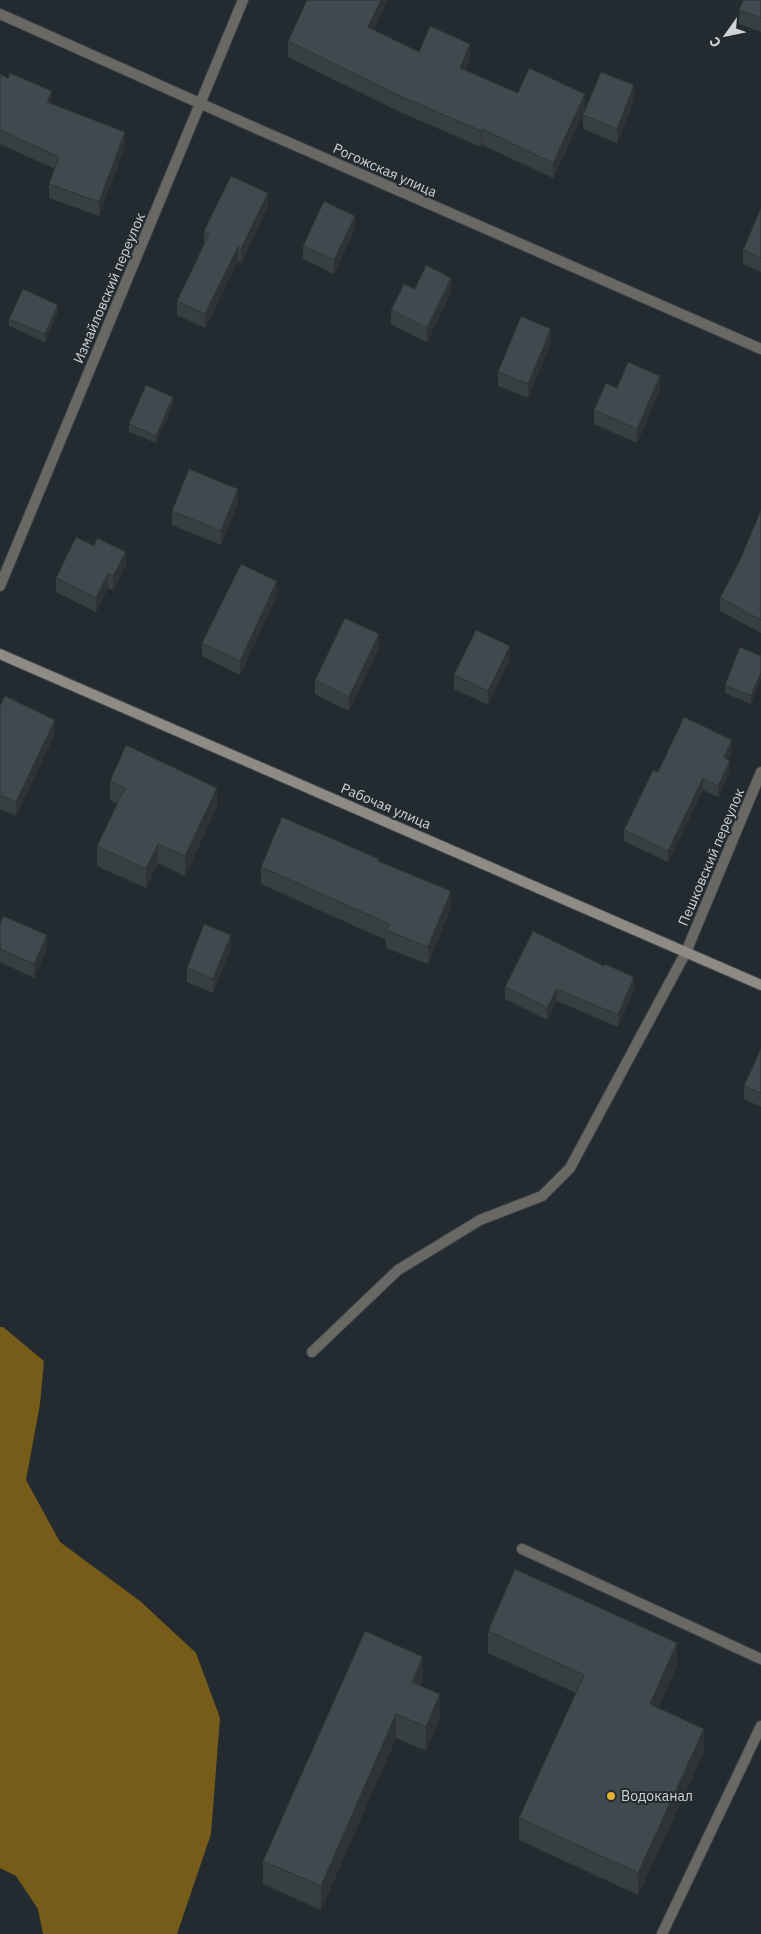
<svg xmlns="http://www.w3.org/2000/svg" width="761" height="1934" font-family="'IBM Plex Sans',sans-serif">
	<rect width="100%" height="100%" fill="#232b30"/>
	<!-- forest -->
	<polygon fill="#765b19" points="0,1327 3,1327 44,1361 40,1404 26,1480 60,1542 140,1601 196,1653 220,1718 211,1834 177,1934 43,1934 38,1909 16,1876 0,1868"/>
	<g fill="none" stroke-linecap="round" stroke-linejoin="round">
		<!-- lane casing -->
		<g stroke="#3e464b" stroke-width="12">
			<g id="lane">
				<polyline points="312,1352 398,1270 480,1220 542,1196 570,1168 686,952"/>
				<polyline points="522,1549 761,1659"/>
				<polyline points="662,1934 761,1726"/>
			</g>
		</g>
		<!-- street casing -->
		<g stroke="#3e464b" stroke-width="12">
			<g id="street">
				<polyline points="0,14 260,130 761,349"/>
				<polyline points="0,586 243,0"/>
				<polyline points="686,952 761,772"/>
			</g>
		</g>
		<!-- secondary casing -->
		<g stroke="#3e464b" stroke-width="12">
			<polyline id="secondary" points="0,654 761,985"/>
		</g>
		<!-- lane -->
		<use href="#lane" stroke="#6a6864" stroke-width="10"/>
		<!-- street -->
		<use href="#street" stroke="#6a6864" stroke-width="10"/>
		<!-- secondary -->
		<use href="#secondary" stroke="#8e8b85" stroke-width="10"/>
	</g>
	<!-- wall -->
	<g fill="#373f43">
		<polygon points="761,0 761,32 739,24 739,10"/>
		<polygon points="374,30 419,52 470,60 466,70 518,93 585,110 553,178 482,145 481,147 400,112 288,57 288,41"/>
		<polygon points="0,74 125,146 99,216 49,198 49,184 55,169 0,144"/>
		<polygon points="634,99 617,143 583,129 583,115"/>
		<polygon points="268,207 241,263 238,261 205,328 177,315 177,301 204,245 204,231"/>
		<polygon points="761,208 761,272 743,264 743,250"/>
		<polygon points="355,229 334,274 303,259 303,246"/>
		<polygon points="415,289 451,292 427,342 391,324 391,310"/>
		<polygon points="58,312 45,342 9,326 9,319"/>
		<polygon points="551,343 528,398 498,386 498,372"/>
		<polygon points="617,388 660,390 637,443 594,424 594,410"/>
		<polygon points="173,404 156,443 129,432 129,424"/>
		<polygon points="238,503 221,545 172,525 172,511"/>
		<polygon points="761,510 761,633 720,611 720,598 739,562"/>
		<polygon points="126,566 113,590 108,588 96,612 56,592 56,578"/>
		<polygon points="277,595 240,675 202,656 202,643"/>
		<polygon points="379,648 349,711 315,694 315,680"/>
		<polygon points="761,656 751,704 725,693 725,685"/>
		<polygon points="510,659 488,705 454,689 454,675"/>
		<polygon points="0,706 55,734 16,816 0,809"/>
		<polygon points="732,751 728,760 730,772 718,797 703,790 668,862 624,841 624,830 658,772"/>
		<polygon points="110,781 217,807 185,876 158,863 146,888 97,866 97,846 117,804 110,800"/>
		<polygon points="379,862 451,908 428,964 386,948 386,940 261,884 261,867"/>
		<polygon points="0,924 47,949 34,978 0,962"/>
		<polygon points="231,948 213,993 187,982 187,968"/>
		<polygon points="505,987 634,989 618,1027 557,1001 547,1020 505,999"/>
		<polygon points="761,1048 761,1107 744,1099 744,1086"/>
		<polygon points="488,1631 677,1666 658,1708 704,1752 638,1895 519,1840 519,1818 576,1693 488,1653"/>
		<polygon points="423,1681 420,1686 440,1718 426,1751 396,1738 321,1910 263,1884 263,1861"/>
	</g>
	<!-- shaded-wall -->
	<g fill="#2d3337">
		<polygon points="381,0 388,0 368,43 368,27"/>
		<polygon points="470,44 470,60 460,84 460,68"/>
		<polygon points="634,85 634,99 617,143 617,129"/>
		<polygon points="52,91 52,105 47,102"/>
		<polygon points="585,94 585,110 553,178 553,163"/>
		<polygon points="482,129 482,145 481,147 481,131"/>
		<polygon points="125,132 125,146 99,216 99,202"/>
		<polygon points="268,193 268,207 241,263 241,249"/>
		<polygon points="355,216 355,229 334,274 334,260"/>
		<polygon points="238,247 238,261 205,328 205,314"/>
		<polygon points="451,278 451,292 427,342 427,328"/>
		<polygon points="58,305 58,312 45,342 45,334"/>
		<polygon points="551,329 551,343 528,398 528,384"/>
		<polygon points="660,376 660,390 637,443 637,429"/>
		<polygon points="173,397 173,404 156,443 156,436"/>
		<polygon points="238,489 238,503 221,545 221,531"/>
		<polygon points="126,552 126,566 113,590 113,576"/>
		<polygon points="108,574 108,588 96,612 96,598"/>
		<polygon points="277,581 277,595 240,675 240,661"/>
		<polygon points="379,634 379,648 349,711 349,697"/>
		<polygon points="510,646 510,659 488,705 488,691"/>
		<polygon points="761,672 761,679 751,704 751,696"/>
		<polygon points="55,720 55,734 16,816 16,802"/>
		<polygon points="732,740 732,751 724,769 724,757"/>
		<polygon points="730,761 730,772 718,797 718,786"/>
		<polygon points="703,778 703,790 668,862 668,851"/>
		<polygon points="217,788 217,807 185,876 185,856"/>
		<polygon points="158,844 158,863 146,888 146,869"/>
		<polygon points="451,891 451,908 428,964 428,947"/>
		<polygon points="47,935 47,949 34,978 34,964"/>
		<polygon points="231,935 231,948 213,993 213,979"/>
		<polygon points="634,977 634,989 618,1027 618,1015"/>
		<polygon points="557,989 557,1001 547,1020 547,1008"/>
		<polygon points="677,1643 677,1666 650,1727 650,1704"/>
		<polygon points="423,1657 423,1681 412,1706 412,1682"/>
		<polygon points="440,1694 440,1718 426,1751 426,1727"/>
		<polygon points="396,1714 396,1738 321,1910 321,1886"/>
		<polygon points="704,1729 704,1752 638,1895 638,1873"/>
	</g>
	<!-- building -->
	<g fill="#40494e" stroke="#2d3337">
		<polygon points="307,0 381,0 368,27 419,52 430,26 470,44 460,68 518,93 529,68 585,94 553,163 482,129 481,131 400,96 288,41"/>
		<polygon points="743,0 761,0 761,18 739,10"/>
		<polygon points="601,72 634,85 617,129 583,115"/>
		<polygon points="10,73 52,91 47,102 125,132 99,202 49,184 59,157 0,130 0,74 8,78"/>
		<polygon points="231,176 268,193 241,249 238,247 205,314 177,301 209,234 204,231"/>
		<polygon points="324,201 355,216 334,260 303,246"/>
		<polygon points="761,208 761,258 743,250"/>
		<polygon points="426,265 451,278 427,328 391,310 404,284 415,289"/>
		<polygon points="23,289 58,305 45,334 9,319"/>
		<polygon points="521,316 551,329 528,384 498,372"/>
		<polygon points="628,362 660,376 637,429 594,410 606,383 617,388"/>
		<polygon points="146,385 173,397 156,436 129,424"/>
		<polygon points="189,469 238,489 221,531 172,511"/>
		<polygon points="761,510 761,620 720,598 739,562"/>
		<polygon points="76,537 94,546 97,538 126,552 113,576 108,574 96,598 56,578"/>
		<polygon points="241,564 277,581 240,661 202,643"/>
		<polygon points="345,618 379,634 349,697 315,680"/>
		<polygon points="476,630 510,646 488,691 454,675"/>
		<polygon points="740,647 761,656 761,672 751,696 725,685"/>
		<polygon points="5,696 55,720 16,802 0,795 0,706"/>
		<polygon points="684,717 732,740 724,757 730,761 718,786 703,778 668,851 624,830 653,770 658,772"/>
		<polygon points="126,745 217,788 185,856 158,844 146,869 97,846 125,788 110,781"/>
		<polygon points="282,817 379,859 378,861 451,891 428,947 386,930 389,924 261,867"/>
		<polygon points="3,916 47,935 34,964 0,949 0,924"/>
		<polygon points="204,924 231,935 213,979 187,968"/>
		<polygon points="533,931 604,966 605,964 634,977 618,1015 557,989 547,1008 505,987"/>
		<polygon points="761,1048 761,1093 744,1086"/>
		<polygon points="515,1569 677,1643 650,1704 704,1729 638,1873 519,1818 584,1675 488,1631"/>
		<polygon points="365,1631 423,1657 412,1682 440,1694 426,1727 396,1714 321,1886 263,1861"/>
	</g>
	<!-- markers -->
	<circle fill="#e1af34" stroke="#232b30" stroke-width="2" cx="611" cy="1796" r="5"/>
	<g text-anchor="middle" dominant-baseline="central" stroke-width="4" stroke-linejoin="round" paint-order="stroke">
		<!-- street labels -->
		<g font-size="14" fill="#ced3d6" stroke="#232b30">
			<text transform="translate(385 170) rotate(24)">Рогожская улица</text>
			<text transform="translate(109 288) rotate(-67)">Измайловский переулок</text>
			<text transform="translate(386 806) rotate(23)">Рабочая улица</text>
			<text transform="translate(711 857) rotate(-67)">Пешковский переулок</text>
		</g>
		<!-- poi labels -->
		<g font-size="14" fill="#ced3d6" stroke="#232b30" text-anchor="start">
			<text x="621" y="1796">Водоканал</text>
		</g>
	</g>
	<!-- north arrow -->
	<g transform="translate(726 35) rotate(237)" stroke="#232b30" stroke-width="4" paint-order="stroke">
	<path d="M0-4L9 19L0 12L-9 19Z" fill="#ced3d6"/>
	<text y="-8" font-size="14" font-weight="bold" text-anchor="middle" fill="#ced3d6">С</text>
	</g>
</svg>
